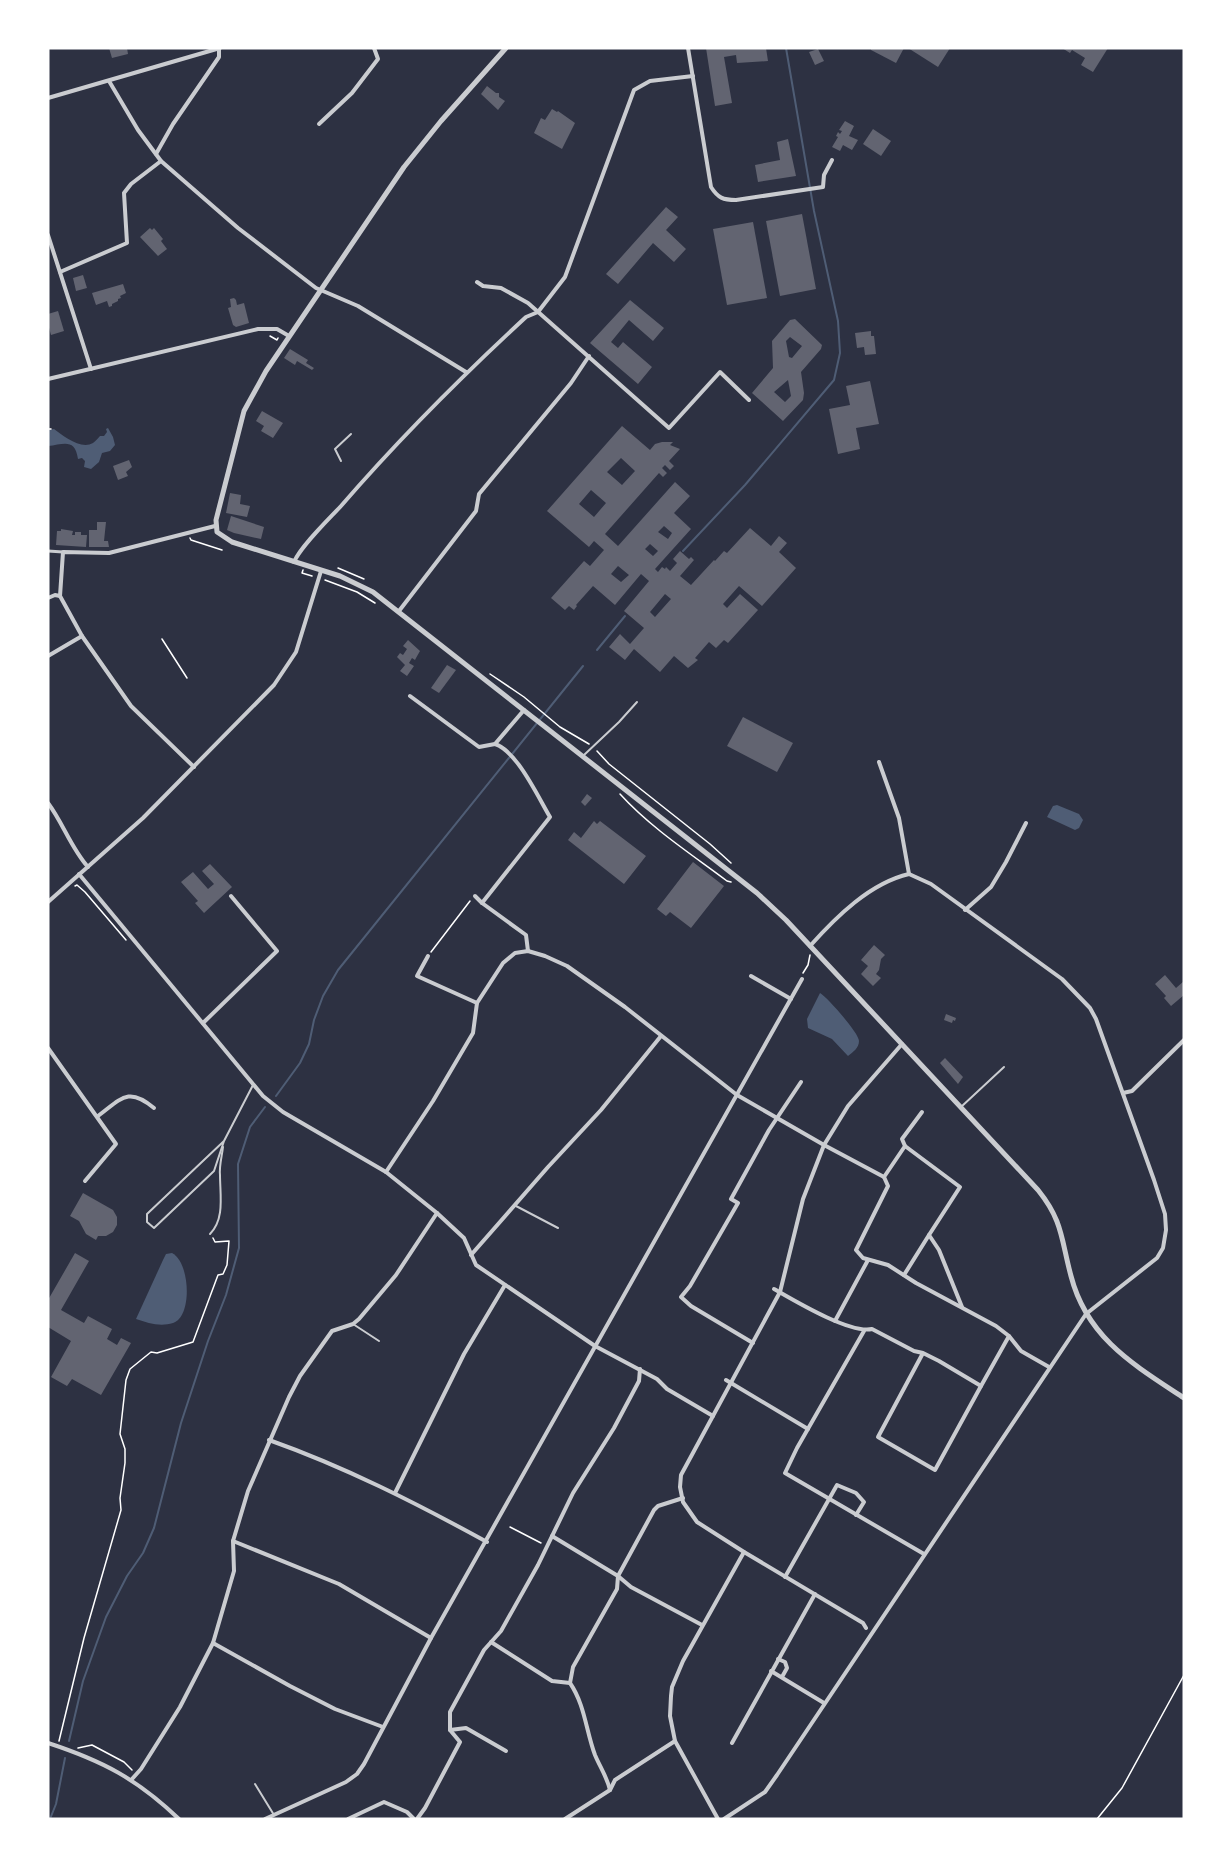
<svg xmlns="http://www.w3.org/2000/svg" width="1232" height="1867" font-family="'Source Sans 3',sans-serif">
	<rect width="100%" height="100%" fill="#2d3142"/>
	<!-- water -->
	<g fill="#4f5d75">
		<path d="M108,428L113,437L115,445L110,451L102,453L99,462L91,469L84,467L85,461L82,458L78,459C75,438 64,444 48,446V430L54,429C63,436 81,450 93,443C96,441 98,438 100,436H104L107,432L106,429Z"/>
		<polygon points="1057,805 1079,814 1083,820 1079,828 1075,830 1047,817 1053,806"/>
		<path d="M820,993C827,997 859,1033 859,1041C859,1048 853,1052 848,1056L832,1039L808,1028L807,1019Z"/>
		<path d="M172,1253C190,1262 193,1316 173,1323C160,1327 148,1323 136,1319L163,1260L166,1254Z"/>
	</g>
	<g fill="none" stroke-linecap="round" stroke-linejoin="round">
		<!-- stream -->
		<g stroke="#4f5d75" stroke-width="2">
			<polyline points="683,551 745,485 834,380 840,353 838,321 814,211 786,48"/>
			<polyline points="597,650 625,616"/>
			<polyline points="276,1096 300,1063 309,1044 314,1020 323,996 338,970 583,666"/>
			<polyline points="69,1741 83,1681 106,1617 127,1576 143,1553 154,1528 181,1423 208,1341 226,1295 239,1248 238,1164 250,1127 265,1107"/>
			<polyline points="50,1819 56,1804 65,1758"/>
		</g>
	</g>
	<!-- building -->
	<g fill="#626471" fill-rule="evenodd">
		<polygon points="109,48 127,48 128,54 112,58"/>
		<polygon points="706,48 766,48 768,61 737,63 736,55 724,57 732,103 715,106"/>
		<polygon points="871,48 904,48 896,63 871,50"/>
		<polygon points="908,48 950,48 938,67"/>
		<polygon points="1062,48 1088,49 1108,48 1093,72 1081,65 1085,58 1072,50 1070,53"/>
		<polygon points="818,49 824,61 815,65 809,52"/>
		<polygon points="487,86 496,93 499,93 499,97 505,101 498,110 481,94"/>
		<polygon points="552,109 557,112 558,111 575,123 562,149 534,133 541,118 545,120"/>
		<polygon points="845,121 854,126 849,136 858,140 852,150 843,145 840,151 832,147 838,137 836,136 838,132 840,134 842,131 839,130"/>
		<polygon points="873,129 891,141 881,156 863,144"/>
		<polygon points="788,139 796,176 758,182 755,165 780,160 777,142"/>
		<polygon points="666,207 678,217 666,230 686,249 674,262 653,243 618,284 606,274"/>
		<polygon points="802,214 816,289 780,296 766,221"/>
		<polygon points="753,222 767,298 727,305 713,229"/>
		<polygon points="150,228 152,230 154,228 163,239 161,241 167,249 158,256 140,237"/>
		<polygon points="83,275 87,288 76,291 73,278"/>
		<polygon points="123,284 126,293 120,296 121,298 118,299 118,301 112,304 112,306 109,307 107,301 96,305 92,293"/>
		<polygon points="234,298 236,300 237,305 244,303 249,323 236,327 233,325 228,308 231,307 230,299"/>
		<polygon points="630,300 664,328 653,341 629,320 611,342 618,348 623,342 652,367 638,384 590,343"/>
		<polygon points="58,311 64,331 51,335 48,324 48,314"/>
		<path d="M795,319L822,345L821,349L801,372L804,393L803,400L783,421L752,393L773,368L772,341L790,320ZM790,337L802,346L792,358L789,357L786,341ZM788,380L791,396L785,402L774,392Z"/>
		<polygon points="871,331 871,336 874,336 876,354 865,355 864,347 857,348 855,333"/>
		<polygon points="290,349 308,360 306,363 314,368 312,370 297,361 295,365 284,358"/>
		<polygon points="870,381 879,424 856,428 860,449 838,454 829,409 850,405 846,386"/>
		<polygon points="262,411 283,423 273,438 261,431 264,426 256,421"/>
		<path d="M622,426L650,450L655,444L662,442H673L670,445L680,449L669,461L674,466L670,470L665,465L662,468L667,473L663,477L659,473L605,534L618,546L675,482L690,496L674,513L691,529L655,569L658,572L662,567L665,569L666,567L670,571L677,563L673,559L680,551L689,559L691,557L694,560L680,576L691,585L714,560L715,561L724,551L727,553L750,528L771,546L779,536L787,543L779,552L796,568L762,606L739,586L723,604L727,608L740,594L758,610L728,643L724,640L716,648L709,642L695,658L698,660L688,668L674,656L660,672L634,649L625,660L609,647L620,634L630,644L644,628L624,611L649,581L641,574L615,605L593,586L576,605L577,606L574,610L569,606L565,610L551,598L584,561L590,566L604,550L594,541L589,547L547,511ZM621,458L635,471L622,485L607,472ZM591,490L606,503L594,517L579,504ZM664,526L672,533L668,539L658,532ZM650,544L658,551L653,556L645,549ZM618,566L629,575L621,582L611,574ZM665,594L671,599L655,617L650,612Z"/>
		<polygon points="129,460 132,467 126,472 128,476 118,480 113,466"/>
		<polygon points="230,493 241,495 240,504 250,506 247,517 226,513"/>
		<polygon points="231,516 264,527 261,539 234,533 227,530"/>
		<polygon points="97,522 106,522 104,541 108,541 109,547 89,547 89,530 97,530"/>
		<polygon points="61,529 73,531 72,535 75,535 75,532 81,532 81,535 87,535 86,547 56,545 57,531 61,531"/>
		<polygon points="408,640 420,651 416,658 415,660 412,658 409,663 414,666 407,676 400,671 405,665 397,657 400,653 403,655 407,649 403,646"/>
		<polygon points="447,665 456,670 439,693 431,688"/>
		<polygon points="743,717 793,743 777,772 727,746"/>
		<polygon points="587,794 592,798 585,806 581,802"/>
		<polygon points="594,821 597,824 600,821 646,856 624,884 568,840 574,832 581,838"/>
		<polygon points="693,862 724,886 691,928 670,912 666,916 657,909"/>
		<polygon points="210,864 232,887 204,913 195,903 198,901 181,882 193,872 208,889 214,884 202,871"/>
		<polygon points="874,945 885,955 881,959 879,970 876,974 881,978 873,986 861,974 868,966 861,960"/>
		<polygon points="1165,975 1176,988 1184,981 1184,995 1171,1006 1164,998 1166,996 1155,984"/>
		<polygon points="946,1014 956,1018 955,1021 953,1020 952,1023 944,1020"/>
		<polygon points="945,1058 963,1077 958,1084 940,1063"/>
		<polygon points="83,1193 113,1210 117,1217 117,1225 113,1232 106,1236 98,1236 96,1240 86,1234 79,1221 70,1216"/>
		<polygon points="75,1253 89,1261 61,1310 84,1323 88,1316 112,1329 107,1339 117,1345 121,1338 131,1343 101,1395 72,1379 67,1386 51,1377 71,1341 48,1327 48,1300"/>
	</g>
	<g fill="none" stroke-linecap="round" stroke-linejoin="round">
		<!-- path -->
		<g stroke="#fff" stroke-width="1.5">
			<polyline points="270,336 277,340 278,338"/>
			<polyline points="48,429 51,429"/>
			<polyline points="190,538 191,540 222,550"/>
			<polyline points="338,568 364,579"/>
			<polyline points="303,570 302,573 312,576"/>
			<polyline points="325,580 357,592 375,603"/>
			<polyline points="162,639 187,678"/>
			<polyline points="490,674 524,697 560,727 589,744"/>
			<polyline points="597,751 609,764 710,844 731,863"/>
			<path d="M620,794C651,828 691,854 727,881L731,882"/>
			<polyline points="75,886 77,885 85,892 126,940"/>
			<polyline points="431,952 470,901"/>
			<polyline points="803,973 808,965 810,955"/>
			<polyline points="510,1527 541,1543"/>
			<polyline points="59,1741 84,1638 121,1510 120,1498 125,1463 125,1449 120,1434 126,1380 130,1369 151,1352 157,1353 193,1342 218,1275 223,1274 227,1265 229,1241 215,1242 213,1238"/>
			<polyline points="78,1748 92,1745 124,1762 132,1770"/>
			<polyline points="1097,1819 1122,1788 1184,1675"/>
		</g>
		<!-- service -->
		<g stroke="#caccd0" stroke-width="2">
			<polyline points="341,461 335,449 351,434"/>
			<polyline points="584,755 619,722 637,702"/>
			<polyline points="961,1107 1004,1067"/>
			<polyline points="224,1141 147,1214 147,1222 154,1228 214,1171 224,1141 253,1085"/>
			<polyline points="516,1206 558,1228"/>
			<path d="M210,1234C225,1219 220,1195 220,1175C219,1166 222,1156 223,1147"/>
			<polyline points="353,1324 379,1341"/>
			<polyline points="255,1784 274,1815"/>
		</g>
		<!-- pedestrian -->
		<polyline stroke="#caccd0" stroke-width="3" points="48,551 63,552"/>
		<!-- minor -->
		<g stroke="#caccd0" stroke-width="4">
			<path d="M688,48L711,187C718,198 723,200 736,200L823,187L824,175L832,160"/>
			<polyline points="109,81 138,130 161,161 238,228 316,288 358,306 466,372"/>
			<polyline points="48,98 220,48"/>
			<polyline points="319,124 352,93 378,59 374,48"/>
			<polyline points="156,154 173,124 219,57 219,48"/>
			<polyline points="48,235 91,369"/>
			<polyline points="60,272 127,243 124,193 131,184 161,161"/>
			<polyline points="477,282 483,286 501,288 528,303 669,428 720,372 749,400"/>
			<polyline points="48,379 258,329 277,329 289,336"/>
			<path d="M294,562C301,546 328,520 341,506C399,439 461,377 526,317L538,312L565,277L634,90L650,81L693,76"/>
			<polyline points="48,598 55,595 60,596"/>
			<polyline points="399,611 476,511 479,494 571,383 589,356"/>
			<polyline points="48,656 82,636"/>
			<polyline points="410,696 479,747 495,744 524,710"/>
			<path d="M495,744C517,751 538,797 550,817L482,903L526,935L528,951"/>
			<polyline points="879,762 899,818 909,874"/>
			<polyline points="194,767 131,706 82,636 60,596 63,552 109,553 215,526"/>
			<path d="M48,803C63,823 71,848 88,867"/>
			<polyline points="79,874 263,1096 283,1112 386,1172 437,1213 464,1238 476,1265 595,1346 657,1379 667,1389 713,1416"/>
			<polyline points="475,896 482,903"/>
			<polyline points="48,902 143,818 274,685 296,652 321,571"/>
			<polyline points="965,910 991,887 1006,862 1026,823"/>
			<polyline points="428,956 417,976 477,1003"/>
			<polyline points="751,976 791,999"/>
			<polyline points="203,1023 277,951 231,896"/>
			<polyline points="48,1048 116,1144 85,1181"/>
			<polyline points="1123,1093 1132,1091 1184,1040"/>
			<path d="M98,1116C121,1099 128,1086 154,1108"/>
			<polyline points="905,1146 902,1139 922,1112"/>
			<polyline points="386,1172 433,1101 473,1033 477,1003 503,963 515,953 528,951 545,956 567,966 625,1007 737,1095 824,1145 884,1177 905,1146 960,1187 929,1235 939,1250 962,1307"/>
			<polyline points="884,1177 888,1186 856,1250 863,1258 888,1265 916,1283 996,1326 1009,1336 1021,1351 1049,1367"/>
			<polyline points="471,1255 548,1167 601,1110 661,1036"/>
			<polyline points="904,1275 929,1235"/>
			<path d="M774,1289C795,1301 850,1334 872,1329L914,1351L923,1353L878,1437L935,1470L981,1386L939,1361L923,1353"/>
			<polyline points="835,1321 868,1260"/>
			<polyline points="864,1331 797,1448 785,1473 924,1554"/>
			<polyline points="753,1343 691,1306 681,1297 690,1286 738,1203 731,1199 769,1130 801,1082"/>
			<polyline points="726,1380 808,1429"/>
			<polyline points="981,1386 1009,1336"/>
			<path d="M269,1440C345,1467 416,1503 487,1542"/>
			<polyline points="395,1493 464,1354 505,1285"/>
			<polyline points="552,1536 618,1576 631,1587 702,1625"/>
			<polyline points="233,1541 339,1584 431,1638"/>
			<polyline points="785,1577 837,1485 856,1493 864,1502 856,1515"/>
			<polyline points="866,1628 863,1623 744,1552 697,1522 683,1502 680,1487 681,1475 694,1451 780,1292 803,1199 824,1145 848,1106 902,1044"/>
			<polyline points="491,1642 552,1681 570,1683"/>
			<polyline points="213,1643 290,1686 335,1709 383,1727"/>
			<polyline points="778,1659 785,1662 787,1668 782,1677"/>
			<polyline points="771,1671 824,1703"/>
			<polyline points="450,1730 466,1728 506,1751"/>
			<path d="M48,1743C103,1761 137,1779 179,1819"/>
			<polyline points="732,1743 815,1594"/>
			<polyline points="132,1779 141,1769 180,1707 213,1643 234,1571 233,1541 248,1491 289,1397 300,1376 332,1331 353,1324 359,1319 396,1275 437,1213"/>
			<path d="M610,1790C607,1777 600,1767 595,1755C586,1731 585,1705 570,1683L573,1667L617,1589L618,1576L654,1510L658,1506L683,1498"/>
			<polyline points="265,1819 346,1782 357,1774 364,1764 431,1638 802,979"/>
			<polyline points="348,1819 384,1802 407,1812 414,1819"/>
			<polyline points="417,1819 425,1808 460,1742 450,1730 450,1712 484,1650 501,1631 538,1565 573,1493 614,1428 639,1381 640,1369"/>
			<polyline points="565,1819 610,1790 615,1780 675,1741"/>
			<polyline points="718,1819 675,1741 670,1716 671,1696 672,1687 683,1661 744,1552"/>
			<path d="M724,1819L765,1792L777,1775L1086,1314L1157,1258L1163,1248L1166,1230L1165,1214L1154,1180L1096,1019L1090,1008L1062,979L931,884L909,874C870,883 836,917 810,946"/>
		</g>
		<!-- tertiary -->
		<path stroke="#caccd0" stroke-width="5" d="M506,48L441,121L404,167L266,371L244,411L216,520L217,532L232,542L340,576L373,592L757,893L786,920L1038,1190C1063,1221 1061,1239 1071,1276C1087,1338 1134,1365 1184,1398"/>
	</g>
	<!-- border -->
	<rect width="1232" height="1867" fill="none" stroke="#ffffff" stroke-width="99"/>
</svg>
